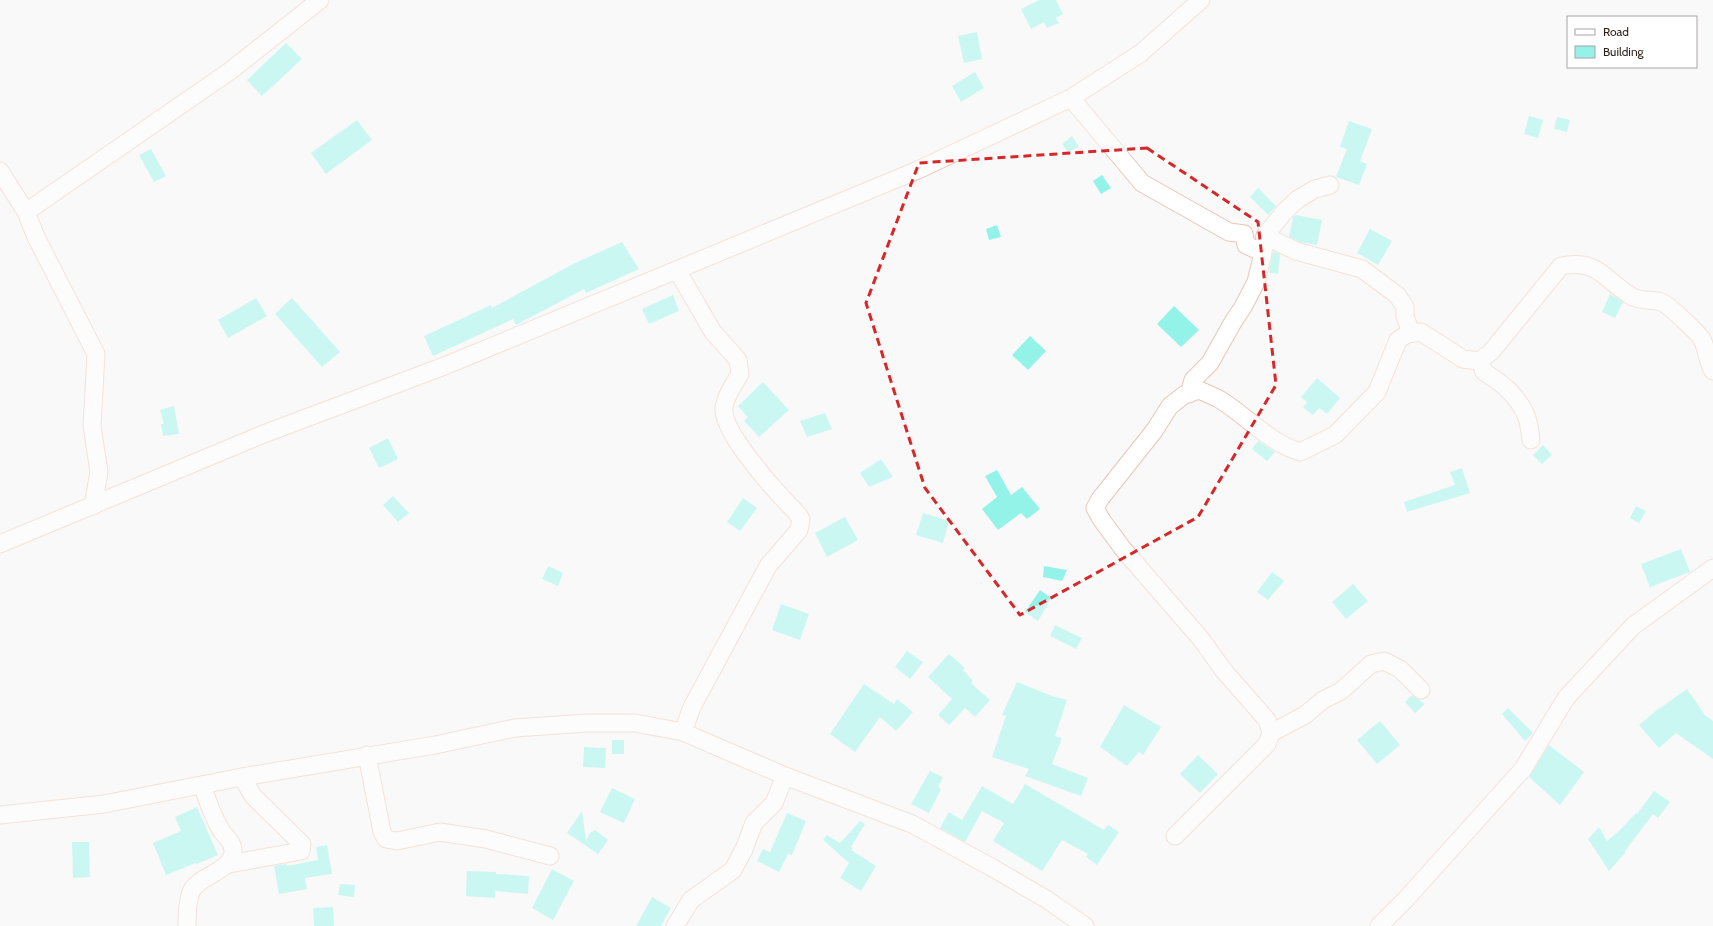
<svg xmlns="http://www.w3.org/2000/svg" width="1713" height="926" font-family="Cabin,sans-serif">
	<rect width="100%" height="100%" fill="#f9f9f9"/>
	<!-- building -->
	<g fill="#93f3e8">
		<polygon points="1039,0 1056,0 1063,14 1056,18 1059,23 1047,28 1044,22 1031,29 1021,9"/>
		<polygon points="977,32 982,59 964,63 958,36"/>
		<polygon points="286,43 302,59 262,96 247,80"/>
		<polygon points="975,72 984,88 961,102 952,86"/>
		<polygon points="1529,116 1543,120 1538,138 1524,134"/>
		<polygon points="1557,117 1570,120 1567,132 1554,129"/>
		<polygon points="357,120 372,140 326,174 311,153"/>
		<polygon points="1349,121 1372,129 1360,161 1367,164 1359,185 1336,177 1347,149 1340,147"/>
		<polygon points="1072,136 1079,147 1068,152 1062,144"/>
		<polygon points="151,149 166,176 154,182 139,155"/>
		<polygon points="1102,175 1111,188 1101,194 1093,181"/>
		<polygon points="1258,188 1276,206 1268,215 1250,197"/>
		<polygon points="1296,215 1322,220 1317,245 1300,242 1289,237 1293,217"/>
		<polygon points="997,225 1001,237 989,240 986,229"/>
		<polygon points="1370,229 1392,241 1378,265 1357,253"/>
		<polygon points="622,242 639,269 586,293 584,289 516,325 513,319 433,356 424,336 491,305 492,308 575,263"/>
		<polygon points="1273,251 1280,254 1278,274 1269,273"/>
		<polygon points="1610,294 1623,302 1615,318 1602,312"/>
		<polygon points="673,295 679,311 649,324 642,309"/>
		<polygon points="256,298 267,316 228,338 218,320"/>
		<polygon points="292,298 340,352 322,367 275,314"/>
		<polygon points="1174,306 1199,330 1181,347 1157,324"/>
		<polygon points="1030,336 1046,351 1028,370 1012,355"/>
		<polygon points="1317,378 1340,398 1327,414 1319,408 1313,415 1303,407 1307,402 1301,397"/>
		<polygon points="763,382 789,410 759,437 744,421 748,417 738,406"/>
		<polygon points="174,406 179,434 163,436 161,424 164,424 160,410"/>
		<polygon points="825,413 832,429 807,437 800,421"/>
		<polygon points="388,438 398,459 379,468 369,448"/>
		<polygon points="1258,441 1275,452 1267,461 1252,449"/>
		<polygon points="1543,445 1552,455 1542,464 1533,455"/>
		<polygon points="881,459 893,477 869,487 860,473"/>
		<polygon points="1462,468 1470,493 1407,512 1404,502 1455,485 1450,472"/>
		<polygon points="997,470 1011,495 1022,487 1040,509 1027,519 1021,513 998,530 982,509 997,497 985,476"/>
		<polygon points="393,496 409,513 398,522 383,505"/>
		<polygon points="743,498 757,508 740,531 727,522"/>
		<polygon points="1636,506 1646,511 1639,523 1630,518"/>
		<polygon points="923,513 949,521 943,543 916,535"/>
		<polygon points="845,517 858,540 827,557 815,533"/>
		<polygon points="1681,549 1690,572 1650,587 1641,564"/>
		<polygon points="548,566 563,573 558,586 542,579"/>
		<polygon points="1044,566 1067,570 1062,581 1043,577"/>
		<polygon points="1272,572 1284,581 1268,600 1257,592"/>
		<polygon points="1353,584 1368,601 1346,619 1332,602"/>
		<polygon points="1040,590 1051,598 1038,621 1025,612"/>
		<polygon points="781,604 809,614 800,640 772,630"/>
		<polygon points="1055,625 1082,638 1076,649 1050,636"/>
		<polygon points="907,651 923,662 910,679 895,667"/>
		<polygon points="949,654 965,668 963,670 973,681 971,683 990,700 975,717 965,708 949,725 938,715 952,699 928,677"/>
		<polygon points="1017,682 1052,696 1067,700 1055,736 1062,738 1052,764 1088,778 1081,796 1025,776 1029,769 992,757 1006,716 1002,715"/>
		<polygon points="864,684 894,704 897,699 913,712 896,731 880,717 855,752 830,734"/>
		<polygon points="1687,689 1705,715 1713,721 1713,759 1676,733 1659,748 1639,725 1657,710"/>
		<polygon points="1412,695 1425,704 1415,713 1405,702"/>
		<polygon points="1124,705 1161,727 1143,755 1139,752 1127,766 1100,747"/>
		<polygon points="1508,708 1533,733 1525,741 1502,714"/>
		<polygon points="1380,721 1400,745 1377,764 1357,740"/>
		<rect x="612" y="740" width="12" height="14"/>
		<polygon points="1549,745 1584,772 1560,805 1529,777"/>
		<polygon points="584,747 606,748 605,768 583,767"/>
		<polygon points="1198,755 1218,774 1200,793 1180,774"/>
		<polygon points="930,771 943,777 938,787 941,789 929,813 911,804"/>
		<polygon points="1025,784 1104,830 1108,825 1119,832 1097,865 1086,857 1088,854 1062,840 1042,871 993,841 1004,823 982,811 965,842 940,828 949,812 962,820 982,786 1013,804"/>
		<polygon points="612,788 635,799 624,823 600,812"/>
		<polygon points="1654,791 1670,802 1658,818 1653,814 1625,851 1625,853 1609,871 1588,839 1599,827 1607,841 1619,831 1636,813 1637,814"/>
		<polygon points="197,807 218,855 197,864 196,863 166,875 153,843 181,831 175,817"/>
		<polygon points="582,811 586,841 590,833 595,830 608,840 598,854 567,833"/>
		<polygon points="787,813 806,821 792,855 788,854 779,872 757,861 763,849 770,852"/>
		<polygon points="860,821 865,824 851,847 853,848 851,850 876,866 861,891 840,878 849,863 823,840 827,835 840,843"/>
		<polygon points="72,842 89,842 90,877 73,878"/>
		<polygon points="327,845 332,874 305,878 307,889 279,894 274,866 286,864 287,866 318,860 316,847"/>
		<polygon points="552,869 574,881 553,920 532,908"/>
		<polygon points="467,871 496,872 496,874 529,876 528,894 495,891 495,898 466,896"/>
		<polygon points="340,884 355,885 354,897 338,895"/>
		<polygon points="652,897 671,908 661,926 636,926"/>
		<polygon points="333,907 334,926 314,926 313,908"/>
	</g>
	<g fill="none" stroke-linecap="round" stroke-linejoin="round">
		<!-- minor casing -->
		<g stroke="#ebc5b3" stroke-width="19">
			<g id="minor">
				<polyline points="1071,98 1142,183 1229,232 1244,234 1246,245 1263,253 1256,282 1243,307 1233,322 1210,363 1193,380 1189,394"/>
				<polyline points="0,171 26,212 36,237 96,354 92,426 99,472 93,506"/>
				<polyline points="26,212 230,71 320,0"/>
				<polyline points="1265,236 1296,251 1362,269 1397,295 1405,307 1405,316 1411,333"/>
				<polyline points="1264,247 1265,236 1284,212 1298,199 1315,189 1330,185"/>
				<path d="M677,270L713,332L738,360L740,374C734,384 726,395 724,407C721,428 764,478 779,494C786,503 795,509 801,519L799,530L768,566L692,707L683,732"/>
				<path d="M1480,360L1484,372C1502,383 1517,395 1526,415C1529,422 1530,432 1531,440"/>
				<polyline points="0,544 261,435 447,365 918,170 1071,98 1141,53 1201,0"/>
				<polyline points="1271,733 1305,715 1323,700 1341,691 1371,664 1384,661 1400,669 1421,690"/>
				<polyline points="367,755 382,832 386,839 397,841 440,832 486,839 550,856"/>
				<polyline points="0,815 104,804 242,777 435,745 515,728 587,723 635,723 683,732 785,776 912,824 991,867 1046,899 1085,926"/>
				<path d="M1175,836L1267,744L1271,733L1267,720L1224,671L1201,639L1123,549L1101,519L1095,508L1100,499L1154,431L1170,406L1184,395L1199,390C1206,393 1213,396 1219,399C1247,416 1268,442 1300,452L1335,435L1377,392L1398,340L1407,334L1421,332L1463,359L1479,361L1491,352L1561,266C1599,259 1603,279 1631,296C1641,302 1651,299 1661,302C1668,304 1697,332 1702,339C1707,349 1707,361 1713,371"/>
				<polyline points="229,864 301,851 302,844 253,796 242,777"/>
				<path d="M187,926C187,916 187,902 191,892C198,875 234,871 233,851C233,843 228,839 223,833C213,819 208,801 202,785"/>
				<polyline points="675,926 691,900 733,870 744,849 754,823 774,803 785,776"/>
				<polyline points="1379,926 1406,899 1523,769 1566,698 1633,626 1713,568"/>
			</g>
		</g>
		<!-- minor -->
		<use href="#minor" stroke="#fff" stroke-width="17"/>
	</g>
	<!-- marked area -->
	<path d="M0 0H1713V926H0ZM1147,148L1258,222L1276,385L1198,517L1020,615L925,488L866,303L919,163Z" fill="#f9f9f9" fill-opacity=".55" fill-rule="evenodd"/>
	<path fill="none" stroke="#d62828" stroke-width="3" stroke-dasharray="8 5" stroke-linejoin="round" d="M1147,148L1258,222L1276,385L1198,517L1020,615L925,488L866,303L919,163Z"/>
	<!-- legend -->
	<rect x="1567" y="16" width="130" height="52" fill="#ffffff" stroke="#aaa5a2"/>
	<rect x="1575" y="29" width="20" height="6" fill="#ffffff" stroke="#aaa5a2"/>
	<text x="1603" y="36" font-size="12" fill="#2b1e17">Road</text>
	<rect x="1575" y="46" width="20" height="12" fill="#93f3e8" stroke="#aaa5a2"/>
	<text x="1603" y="56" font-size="12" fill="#2b1e17">Building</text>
</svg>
